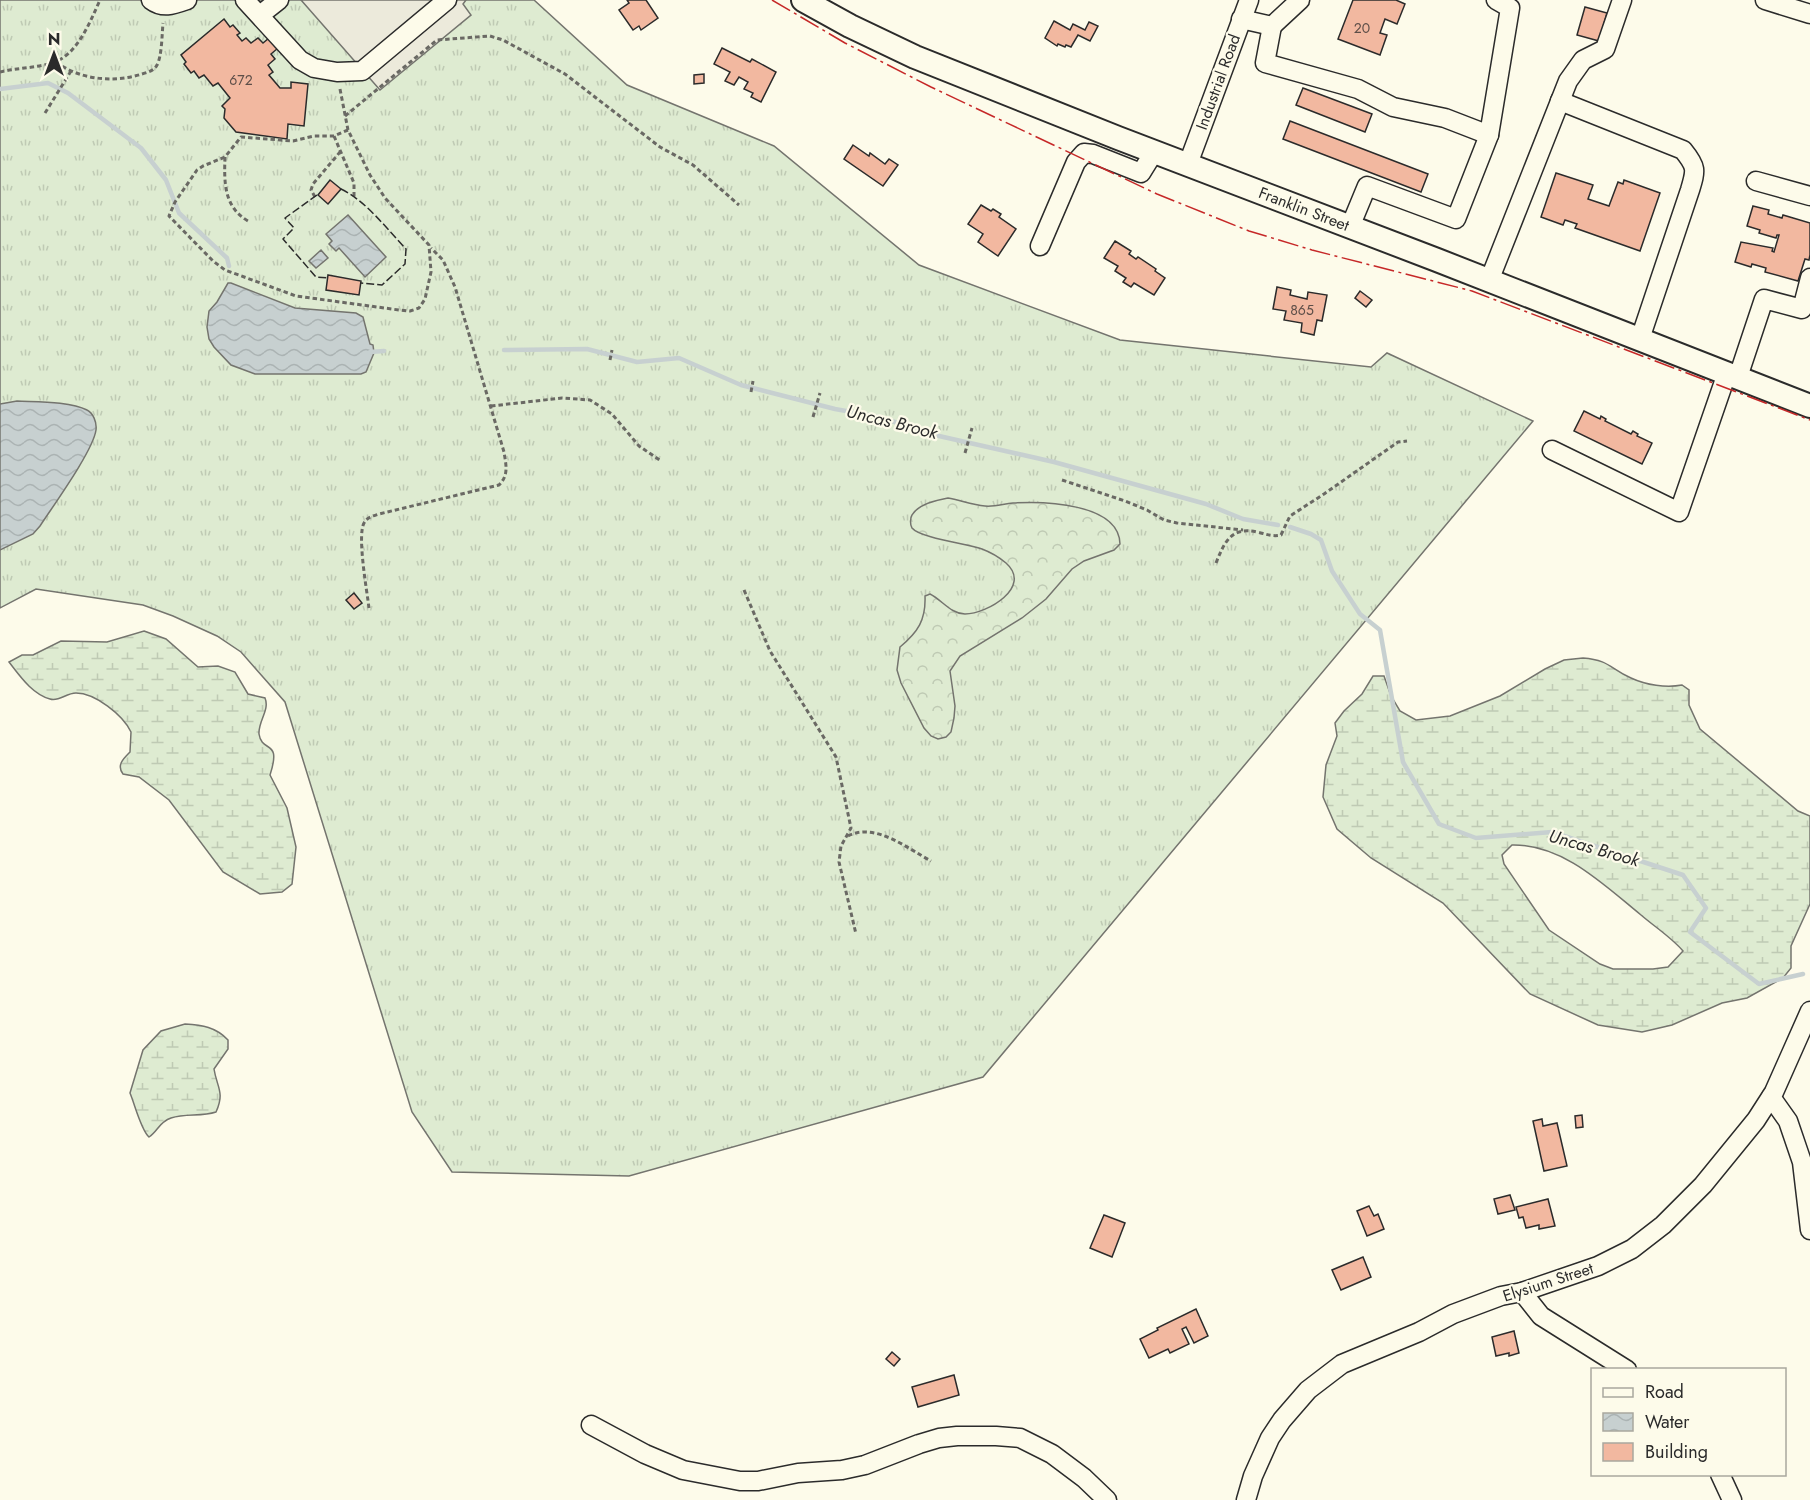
<svg xmlns="http://www.w3.org/2000/svg" width="1810" height="1500" font-family="Jost,sans-serif">
	<defs>
		<pattern id="grass-tufts" width="24" height="20" patternUnits="userSpaceOnUse" patternTransform="scale(1.5)"><rect width="24" height="20" fill="#deebd1"/><path d="M3 7l-1-3M5 7V3M7 7l1-3M15 17l-1-3M17 17v-4M19 17l1-3" fill="none" stroke="#bfcab4"/></pattern>
		<pattern id="forest-crowns" width="20" height="18" patternUnits="userSpaceOnUse" patternTransform="scale(1.5)"><rect width="20" height="18" fill="#deebd1"/><path d="M2 6a3 3 0 1 1 6 0M12 15a3 3 0 1 1 6 0" fill="none" stroke="#bfcab4"/></pattern>
		<pattern id="wetland-marsh" width="20" height="14" patternUnits="userSpaceOnUse" patternTransform="scale(1.5)"><rect width="20" height="14" fill="#deebd1"/><path d="M1 5h8M5 5V1M11 12h8M15 12V8" fill="none" stroke="#bfcab4"/></pattern>
		<pattern id="water-waves" width="16" height="10" patternUnits="userSpaceOnUse" patternTransform="scale(1.5)"><rect width="16" height="10" fill="#c7d0d0"/><path d="M0 5q4-4 8 0t8 0" fill="none" stroke="#abb3b3"/></pattern>
	</defs>
	<rect width="100%" height="100%" fill="#fdfbea"/>
	<!-- grass -->
	<polygon fill="url(#grass-tufts)" stroke="#74746e" stroke-width="1.5" points="0,0 534,0 627,85 774,146 919,265 1120,340 1371,367 1387,353 1533,421 983,1077 629,1176 452,1172 412,1112 285,702 241,652 217,636 173,616 143,605 36,589 0,608"/>
	<!-- forest -->
	<path fill="url(#forest-crowns)" stroke="#74746e" stroke-width="1.5" d="M948,498C960,500 972,505 985,506C994,507 1003,504 1013,503C1043,501 1119,503 1120,544L1114,550L1084,561L1072,569L1046,599L1022,618L960,656L950,671L955,706L954,718L951,732L946,737L938,739L931,736L924,728L901,683L897,670L900,647C918,632 926,620 925,596L930,594C942,600 951,614 965,614C987,614 1033,587 1006,563C1000,558 990,552 982,549C968,544 920,538 912,528C910,525 910,518 912,515C918,504 937,500 948,498Z"/>
	<!-- wetland -->
	<g fill="url(#wetland-marsh)" stroke="#74746e" stroke-width="1.5" fill-rule="evenodd">
		<path d="M144,631L166,639L198,667L218,666L235,672L248,694L265,698C270,710 258,721 259,734C262,754 282,738 270,775L287,808L296,847L292,884L282,892L260,894L223,872L169,800L139,777L123,774C116,765 124,758 130,752L131,732C123,715 95,693 76,693C66,693 59,702 50,699C32,694 20,676 9,662L22,655H33L61,641L107,642Z"/>
		<path d="M1583,658C1610,660 1610,669 1631,678C1646,685 1666,688 1682,685L1689,690V705L1700,729L1798,811L1810,816V904L1791,946V968L1783,978L1747,998L1722,1003L1672,1025L1642,1032L1598,1025L1530,994L1443,903L1371,858L1337,829L1323,797L1326,765L1337,736L1335,723L1344,711L1362,694L1373,676H1384L1391,696L1400,711L1416,720L1450,716L1500,696L1545,669L1564,660ZM1512,845C1563,844 1604,885 1641,915C1655,927 1672,938 1683,951L1668,967L1653,969H1613L1600,964L1549,930L1504,864L1502,855Z"/>
		<path d="M185,1024C202,1025 216,1027 228,1040V1049L214,1069C217,1088 225,1092 216,1112C201,1117 186,1113 171,1118C159,1122 158,1131 149,1137C141,1130 135,1105 130,1093L143,1050L161,1031Z"/>
	</g>
	<!-- parking -->
	<polygon fill="#eceadb" stroke="#74746e" stroke-width="1.5" points="301,0 466,0 463,4 471,15 380,90"/>
	<!-- water -->
	<g fill="url(#water-waves)" stroke="#74746e" stroke-width="1.5">
		<polygon points="348,215 386,257 365,277 339,248 336,251 329,244 332,241 326,234"/>
		<polygon points="321,250 328,258 316,268 309,261"/>
		<polygon points="228,283 231,283 295,308 356,313 363,317 370,344 373,345 374,353 366,372 361,374 255,374 231,365 214,347 209,339 207,327 209,311 217,302"/>
		<path d="M17,401C36,402 70,401 87,410C93,413 97,422 96,430C93,451 53,506 40,526L33,534L0,550V404Z"/>
	</g>
	<g fill="none" stroke-linecap="round" stroke-linejoin="round">
		<!-- stream -->
		<g stroke="#c7d0d0" stroke-width="4.5">
			<polyline points="0,89 48,83 68,93 141,148 166,180 179,213 227,258 229,266"/>
			<polyline points="504,350 587,349 637,362 679,358 741,385 835,409 879,417 939,436 1054,462 1206,504 1243,519 1278,525"/>
			<polyline points="370,352 384,351"/>
			<polyline points="1290,527 1311,534 1321,540 1332,571 1360,614 1380,630 1403,762 1439,824 1476,838 1552,832 1683,875 1706,908 1690,932 1759,984 1803,974"/>
		</g>
	</g>
	<!-- building -->
	<g fill="#f2b8a0" stroke="#2b2b2b" stroke-width="1.5">
		<polygon points="627,0 646,0 658,18 641,30 639,26 633,30 619,10 629,3"/>
		<polygon points="1353,0 1396,0 1405,4 1397,24 1385,19 1380,33 1387,35 1380,55 1338,39"/>
		<polygon points="1585,7 1607,13 1599,41 1577,35"/>
		<polygon points="224,19 230,27 233,25 240,33 237,35 242,41 246,38 251,43 258,38 263,43 275,33 284,43 271,54 275,59 268,65 273,72 269,75 280,88 291,88 291,82 308,84 304,126 288,124 287,139 236,132 224,118 225,109 222,106 230,98 218,83 213,86 204,75 199,78 194,71 191,73 184,64 186,62 181,55"/>
		<polygon points="1054,21 1070,30 1073,24 1085,30 1089,22 1098,26 1090,41 1078,35 1071,47 1066,45 1065,47 1058,44 1057,46 1045,38"/>
		<polygon points="722,48 750,62 752,59 776,72 761,102 751,97 753,93 744,89 748,82 739,77 734,85 725,81 730,72 714,64"/>
		<polygon points="704,74 704,83 694,84 694,75"/>
		<polygon points="1303,88 1372,114 1365,132 1296,105"/>
		<polygon points="1290,121 1428,174 1421,192 1283,139"/>
		<polygon points="853,145 869,156 870,153 885,164 889,159 898,165 883,186 844,159"/>
		<polygon points="1556,173 1593,185 1588,199 1609,206 1618,182 1623,184 1624,180 1660,193 1640,251 1575,228 1577,224 1565,220 1563,225 1541,217"/>
		<polygon points="330,180 341,189 328,204 318,195"/>
		<polygon points="981,205 991,211 993,209 1001,214 999,217 1016,229 998,256 978,242 983,234 968,224"/>
		<polygon points="1753,206 1769,210 1768,214 1782,218 1783,215 1810,223 1810,255 1809,260 1805,259 1798,281 1765,272 1766,268 1752,264 1751,267 1735,262 1741,242 1773,248 1772,251 1774,252 1779,235 1777,235 1776,238 1759,233 1760,230 1747,226"/>
		<polygon points="1115,241 1131,251 1129,254 1136,259 1138,257 1156,269 1155,271 1165,278 1154,295 1134,283 1131,287 1123,282 1126,278 1115,271 1118,266 1104,258"/>
		<polygon points="328,275 361,281 359,295 326,290"/>
		<polygon points="1277,287 1291,290 1290,295 1307,299 1308,292 1327,295 1322,321 1317,320 1314,335 1301,332 1302,323 1284,320 1286,311 1273,309"/>
		<polygon points="1360,291 1372,300 1366,307 1355,298"/>
		<polygon points="1584,411 1600,419 1601,416 1606,419 1605,421 1631,434 1633,431 1638,434 1637,436 1652,443 1642,464 1574,431"/>
		<polygon points="354,593 362,603 354,609 346,600"/>
		<polygon points="1582,1115 1583,1127 1576,1128 1575,1116"/>
		<polygon points="1542,1119 1543,1126 1557,1123 1567,1166 1544,1171 1533,1121"/>
		<polygon points="1510,1195 1515,1210 1498,1214 1494,1199"/>
		<polygon points="1548,1199 1555,1226 1539,1229 1539,1225 1526,1228 1523,1217 1519,1218 1516,1207"/>
		<polygon points="1369,1206 1374,1216 1378,1214 1384,1229 1367,1236 1357,1211"/>
		<polygon points="1104,1215 1125,1223 1112,1257 1090,1248"/>
		<polygon points="1363,1257 1371,1277 1341,1290 1332,1270"/>
		<polygon points="1196,1309 1208,1336 1194,1343 1186,1327 1182,1329 1189,1344 1170,1353 1168,1349 1149,1358 1140,1339 1158,1330 1157,1328"/>
		<polygon points="1514,1331 1519,1353 1509,1356 1509,1353 1496,1356 1492,1337"/>
		<polygon points="892,1352 900,1359 894,1366 886,1359"/>
		<polygon points="954,1375 959,1395 918,1407 912,1387"/>
	</g>
	<g fill="none" stroke-linecap="round" stroke-linejoin="round">
		<!-- minor casing -->
		<g stroke="#2b2b2b" stroke-width="21">
			<g id="minor">
				<path d="M151,0C163,9 173,5 187,0"/>
				<polyline points="245,0 300,60 314,68 337,72 362,71 447,0"/>
				<polyline points="1765,0 1810,14"/>
				<polyline points="260,15 279,0"/>
				<polyline points="1241,19 1272,26 1300,0"/>
				<polyline points="1272,26 1265,63 1358,89 1393,107 1445,118 1489,135"/>
				<path d="M1560,101L1683,150C1697,167 1696,170 1690,190L1640,339"/>
				<polyline points="1188,164 1249,0"/>
				<polyline points="1756,181 1810,196"/>
				<polyline points="1350,227 1367,186 1456,219 1489,135 1510,8 1496,0"/>
				<polyline points="1040,246 1076,162 1084,153 1093,154 1141,173 1154,152"/>
				<polyline points="1489,281 1568,81 1583,60 1605,49 1622,0"/>
				<polyline points="1738,377 1764,299 1802,309 1810,278"/>
				<polyline points="1552,450 1679,512 1727,373"/>
				<polyline points="1771,1097 1788,1121 1802,1162 1810,1230"/>
				<polyline points="1522,1292 1541,1316 1627,1370"/>
				<polyline points="591,1425 645,1454 683,1470 740,1481 758,1481 798,1473 842,1470 865,1465 919,1444 939,1438 957,1436 996,1436 1020,1438 1052,1454 1084,1478 1107,1500"/>
				<polyline points="1720,1474 1732,1500"/>
				<polyline points="1246,1500 1253,1476 1270,1438 1282,1420 1308,1390 1342,1364 1419,1332 1453,1314 1501,1296 1522,1292 1598,1266 1632,1249 1663,1225 1703,1185 1756,1120 1774,1092 1810,1011"/>
			</g>
		</g>
		<!-- major casing -->
		<g stroke="#2b2b2b" stroke-width="26">
			<polyline id="major" points="803,0 850,26 915,57 1118,138 1437,260 1810,406"/>
		</g>
		<!-- path -->
		<g stroke="#6a6964" stroke-width="3" stroke-dasharray="4.5 3" stroke-linecap="butt">
			<path d="M56,62C80,80 114,83 142,74C148,72 154,71 157,65C162,56 162,33 163,23"/>
			<path d="M0,72C17,68 35,68 52,63C77,56 90,22 100,0"/>
			<polyline points="340,89 348,130 370,175 385,198 429,245 431,272 425,299 419,308 410,311 399,310 296,296 225,270 213,261 169,216 175,202 197,170 203,166 225,157 241,137 293,141 314,136 334,136 348,130"/>
			<polyline points="45,113 71,71"/>
			<polyline points="345,116 437,40 490,36 503,40 565,74 660,147 693,165 739,205"/>
			<polyline points="334,136 354,183 354,197"/>
			<path d="M225,157C224,183 224,207 248,221"/>
			<polyline points="315,197 311,190 313,184 340,152"/>
			<polyline points="610,360 612,350"/>
			<polyline points="751,392 753,381"/>
			<polyline points="491,406 562,398 590,400 612,414 639,446 661,461"/>
			<polyline points="813,417 820,393"/>
			<polyline points="965,453 972,428"/>
			<polyline points="1062,480 1125,501 1147,510 1164,520 1177,523 1243,530"/>
			<path d="M1216,563C1224,543 1231,526 1257,532C1266,534 1272,537 1281,535L1290,516L1324,494L1398,442L1407,441"/>
			<polyline points="744,590 770,651 836,757 851,828 841,846 839,862 856,934"/>
			<path d="M369,608C367,591 357,536 364,523C367,517 373,516 379,514L499,485C509,475 506,465 504,452L455,287L443,260L431,248"/>
			<path d="M848,836C875,822 907,848 931,861"/>
		</g>
		<!-- minor -->
		<use href="#minor" stroke="#fdfbea" stroke-width="18"/>
		<!-- major -->
		<use href="#major" stroke="#fdfbea" stroke-width="22"/>
		<!-- fence -->
		<g stroke="#2b2b2b" stroke-width="1.5" stroke-dasharray="8 3" stroke-linecap="butt">
			<path d="M341,189C366,201 386,228 406,249L405,264L382,285L361,283"/>
			<polyline points="317,195 285,218 294,228 283,239 316,277 328,278"/>
		</g>
		<!-- power -->
		<polyline stroke="#c62828" stroke-width="1.5" stroke-dasharray="21 4.5 3 4.5" stroke-linecap="butt" points="772,0 845,43 931,87 1157,194 1249,231 1312,250 1472,291 1810,420"/>
	</g>
	<g text-anchor="middle" dominant-baseline="central" stroke-width="4.5" stroke-linejoin="round" paint-order="stroke">
		<!-- number labels -->
		<g font-size="14" fill="#5d4e48">
			<text x="1362" y="28">20</text>
			<text x="241" y="80">672</text>
			<text x="1302" y="310">865</text>
		</g>
		<!-- street labels -->
		<g font-size="16" fill="#2b2b2b" stroke="#fdfbea">
			<text transform="translate(1218 82) rotate(-70)">Industrial Road</text>
			<text transform="translate(1304 209) rotate(21)">Franklin Street</text>
			<text transform="translate(1548 1282) rotate(-18)">Elysium Street</text>
		</g>
		<!-- water labels -->
		<g font-size="18" font-style="italic" fill="#2b2b2b" stroke="#fdfbea">
			<text transform="translate(892 422) rotate(14)">Uncas Brook</text>
			<text transform="translate(1594 848) rotate(16)">Uncas Brook</text>
		</g>
	</g>
	<!-- legend -->
	<rect x="1591" y="1368" width="195" height="108" fill="#fdfbea" stroke="#a9a89e" stroke-width="1.5"/>
	<rect x="1603" y="1388" width="30" height="9" fill="#fdfbea" stroke="#a9a89e" stroke-width="1.5"/>
	<text x="1645" y="1398" font-size="18" fill="#2b2b2b">Road</text>
	<rect x="1603" y="1413" width="30" height="18" fill="url(#water-waves)" stroke="#a9a89e" stroke-width="1.5"/>
	<text x="1645" y="1428" font-size="18" fill="#2b2b2b">Water</text>
	<rect x="1603" y="1443" width="30" height="18" fill="#f2b8a0" stroke="#a9a89e" stroke-width="1.5"/>
	<text x="1645" y="1458" font-size="18" fill="#2b2b2b">Building</text>
	<!-- north arrow -->
	<g transform="translate(54 54)" stroke="#fdfbea" stroke-width="4.5" paint-order="stroke">
	<path d="M0-4.5L10 22L0 15L-10 22Z" fill="#2b2b2b"/>
	<text y="-9" font-size="16" font-weight="bold" text-anchor="middle" fill="#2b2b2b">N</text>
	</g>
</svg>
